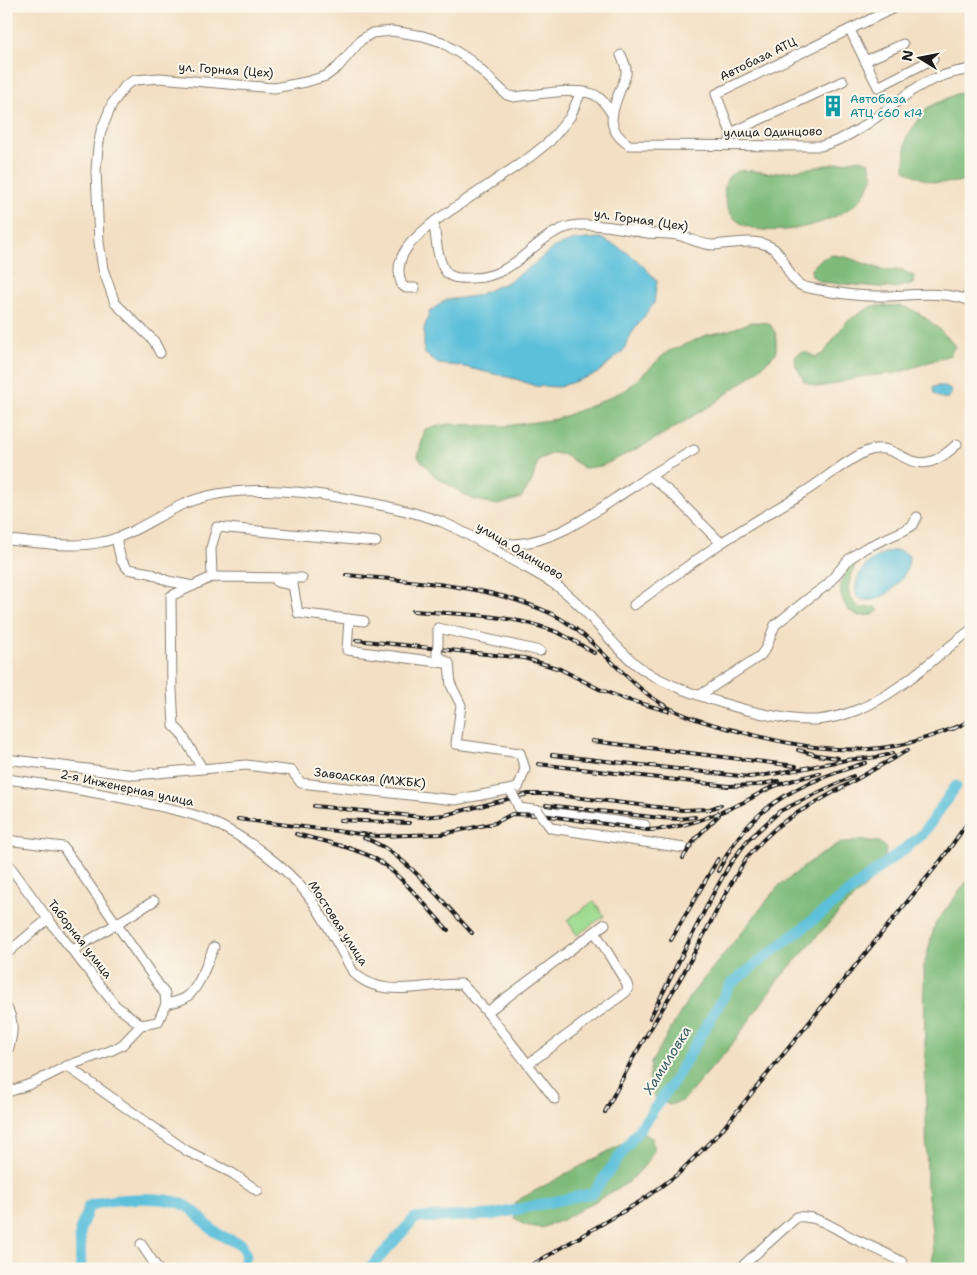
<svg xmlns="http://www.w3.org/2000/svg" width="977" height="1275" font-family="'Shantell Sans',sans-serif">
	<rect width="100%" height="100%" fill="#fbf7ec"/>
	<filter id="ink" filterUnits="userSpaceOnUse"><feTurbulence type="fractalNoise" baseFrequency=".02" numOctaves="2"/><feDisplacementMap in="SourceGraphic" scale="10" xChannelSelector="R" yChannelSelector="G"/><feConvolveMatrix kernelMatrix="1 2 1 2 8 2 1 2 1" color-interpolation-filters="sRGB"/></filter>
	<filter id="wash" filterUnits="userSpaceOnUse"><feTurbulence type="fractalNoise" baseFrequency=".0096" numOctaves="4" result="noise"/><feDisplacementMap in="SourceGraphic" scale="20" xChannelSelector="R" yChannelSelector="G"/><feGaussianBlur stdDeviation="1.12" result="paint"/><feColorMatrix in="noise" values="0 0 0 0 0 0 0 0 0 0 0 0 0 0 0 0 0 1.4 0 .05"/><feComposite in="paint" operator="in"/></filter>
	<g filter="url(#wash)">
		<rect width="100%" height="100%" fill="#f3dfc3"/>
		<!-- green -->
		<polygon fill="#9ddb90" stroke="#5c7c56" points="594,901 604,916 577,935 567,920"/>
		<!-- forest -->
		<g fill="#7ebb7a" stroke="#4d6c4b">
			<path d="M971,91V180C940,184 933,186 905,170L906,138L927,108L956,94Z"/>
			<path d="M860,159L869,162L873,176C870,182 867,190 863,196C842,224 762,245 734,218C723,206 718,175 739,171C750,169 762,173 773,173C803,170 831,164 860,159Z"/>
			<polygon points="832,255 846,257 883,270 902,270 914,276 913,284 893,288 820,282 812,276 811,269 820,260"/>
			<path d="M872,306C881,306 891,305 900,306C920,309 942,331 955,346L950,355L897,373L859,377L831,385L816,387L804,381L796,366L795,357L799,353L805,352L816,357L824,353L846,322Z"/>
			<polygon points="752,322 769,323 776,334 776,353 756,372 713,404 650,442 602,466 584,468 565,455 553,453 538,460 532,481 521,498 498,505 472,499 436,477 418,457 425,429 448,424 506,426 557,419 593,405 627,389 667,352 707,335 730,330"/>
			<path d="M853,561L855,565C849,584 842,593 860,608L876,607L879,610L873,615L859,616L848,610C846,606 842,600 841,595C838,583 845,568 853,561Z"/>
			<polygon points="859,840 880,842 886,848 884,869 838,913 778,980 730,1047 683,1101 669,1105 654,1096 649,1079 651,1063 690,996 778,887 814,859 840,843"/>
			<polygon points="971,876 971,1269 933,1269 932,1231 927,1188 924,966 935,924"/>
			<polygon points="644,1134 652,1138 654,1150 646,1164 629,1182 562,1220 541,1228 524,1225 515,1218 514,1205 520,1199 620,1145"/>
		</g>
		<!-- water -->
		<g fill="#5cc0da" stroke="#3c6e7b">
			<path d="M600,238C628,251 637,258 657,281L654,303L632,333L623,351L596,374L559,387L535,386L516,379L460,366L438,364L424,353V329L430,311L446,300L475,296L508,282L533,265L554,247L575,240Z"/>
			<path d="M938,386H944L952,391C949,402 941,399 934,394L933,387Z"/>
			<path d="M896,550L903,552L909,556C910,578 879,611 857,597C850,574 874,553 896,550Z"/>
		</g>
		<g fill="none" stroke-linecap="round" stroke-linejoin="round">
			<!-- river -->
			<g stroke="#5cc0da" stroke-width="11">
				<path d="M81,1269L80,1230L89,1206C111,1198 167,1194 188,1207C198,1213 205,1224 214,1231C222,1237 233,1241 242,1245L246,1256L242,1269"/>
				<polyline points="369,1269 415,1218 492,1215 593,1193 672,1084 731,984 922,835 956,786"/>
			</g>
		</g>
	</g>
	<g filter="url(#ink)">
		<g fill="none" stroke-linecap="round" stroke-linejoin="round">
			<!-- minor casing -->
			<g stroke="#887e70" stroke-width="11">
				<g id="minor">
					<polyline points="850,30 878,87 933,59"/>
					<path d="M621,55C624,62 627,67 626,74C625,79 622,85 620,90C611,114 605,129 629,145L821,146C858,136 883,111 913,90C930,79 951,72 971,69"/>
					<polyline points="865,61 903,44"/>
					<path d="M581,92L570,117L550,141L530,157L435,221L434,224C436,239 438,274 454,277C460,279 467,278 473,278C521,277 536,228 579,225C602,224 624,229 647,233C658,234 670,233 681,236C691,239 702,245 713,245C731,244 752,238 769,246C787,254 785,278 802,286C807,288 815,289 820,290C837,293 856,296 873,296C905,297 940,289 971,301"/>
					<polyline points="731,133 716,94 898,6"/>
					<polyline points="730,139 731,133 843,81"/>
					<path d="M415,288H406L402,285C390,257 415,237 435,221"/>
					<path d="M160,353L154,341L115,303L103,269L99,242L96,170L98,147L101,131L112,104L126,85L135,80L160,78L274,88L306,82L326,76L338,67L361,40L372,33L392,31L423,36L442,42L471,61L507,95L514,97C535,95 570,88 589,93C600,95 606,105 612,114"/>
					<polyline points="650,476 672,494 721,543"/>
					<path d="M477,537C489,539 503,544 515,544C559,541 595,511 631,488C652,474 673,462 694,450"/>
					<polyline points="116,538 121,560 128,569 150,573 168,581 193,586"/>
					<path d="M6,540C38,542 71,549 102,542C130,537 158,515 184,504C228,484 296,490 343,498C376,504 410,510 442,522C466,532 489,547 512,560C526,568 541,575 554,584C587,606 607,642 638,666C672,692 773,722 816,720C830,719 844,715 857,710C900,693 934,657 971,630"/>
					<polyline points="212,577 211,548 217,527 376,542"/>
					<polyline points="277,582 293,585 298,613 364,621"/>
					<path d="M634,605C663,584 691,563 721,543C747,526 775,510 801,494C823,481 842,463 865,452C901,435 910,490 957,444"/>
					<polyline points="349,619 347,650 445,663"/>
					<polyline points="438,644 438,628 540,651"/>
					<polyline points="700,695 760,656 766,648 775,625 809,598 827,585 849,559 865,548 905,530 913,525 917,517"/>
					<polyline points="6,759 135,775 246,765 292,771 301,783 455,800 518,788 525,769 520,753 456,744 461,705 451,685 449,663 437,656 437,653"/>
					<polyline points="202,768 181,733 174,726 172,690 171,596 212,577 302,578"/>
					<path d="M6,779C52,785 96,792 141,802C164,808 188,811 210,821C244,836 284,865 307,894C324,916 339,947 353,972C382,1001 426,983 462,984L487,1012L555,1099"/>
					<polyline points="516,801 519,808 645,825"/>
					<polyline points="544,819 551,828 684,848"/>
					<polyline points="6,840 63,847 165,994 166,1004"/>
					<polyline points="6,861 48,919 115,1005 141,1025"/>
					<polyline points="73,950 154,901"/>
					<polyline points="6,954 48,919"/>
					<polyline points="487,1012 605,924"/>
					<polyline points="528,1064 626,992 628,988 627,984 595,932"/>
					<polyline points="67,1066 187,1151 232,1173 258,1191"/>
					<path d="M6,1091H11L33,1083L67,1066L110,1051L122,1045L141,1025L158,1022L166,1004C174,1002 182,1001 188,996C201,984 207,962 214,947"/>
					<polyline points="141,1244 158,1269"/>
					<path d="M739,1269L797,1217C820,1215 839,1232 859,1241C874,1248 888,1254 902,1262"/>
				</g>
			</g>
			<!-- major casing -->
			<g stroke="#887e70" stroke-width="12">
				<path id="major" d="M6,1007C15,1023 12,1038 6,1054"/>
			</g>
			<!-- minor -->
			<use href="#minor" stroke="#fff" stroke-width="9"/>
			<!-- major -->
			<use href="#major" stroke="#fff" stroke-width="10"/>
			<!-- rail casing -->
			<g stroke="#1c1c1c" stroke-width="4">
				<g id="rail">
					<path d="M346,575C415,582 488,584 552,614C589,632 617,672 650,696C676,715 703,722 734,730C789,745 848,757 905,744C924,739 941,733 959,726"/>
					<path d="M413,611C455,614 501,614 542,627C561,632 578,643 594,653"/>
					<polyline points="356,640 524,658 560,669 599,689 625,699 668,711"/>
					<polyline points="953,729 971,720"/>
					<polyline points="592,741 796,766"/>
					<polyline points="798,750 817,755 838,758"/>
					<path d="M552,755L749,777C782,774 814,766 846,760C862,758 877,759 893,753"/>
					<polyline points="538,764 728,786 757,785 778,781"/>
					<polyline points="546,805 661,818 679,819 695,817"/>
					<polyline points="314,806 422,817 445,815 528,794 548,794 682,810 710,809 721,805"/>
					<path d="M238,819L377,836L442,834L495,823L512,814L542,815L648,830C682,829 714,816 744,802C754,797 764,790 775,786C789,781 805,777 820,773"/>
					<polyline points="340,820 409,823"/>
					<path d="M296,834C322,841 349,846 374,858C397,870 429,910 448,930"/>
					<path d="M364,838C404,851 443,903 472,933"/>
					<polyline points="683,858 695,839 719,815"/>
					<path d="M718,871C724,860 730,848 738,838C770,795 816,778 865,763"/>
					<polyline points="671,940 718,859"/>
					<polyline points="650,1018 713,894 730,864 747,841 780,811 853,776"/>
					<polyline points="605,1112 633,1058 683,974 731,884 747,857 763,840 779,825 797,813 908,750"/>
					<polyline points="525,1269 641,1201 678,1174 721,1131 942,859 971,818"/>
				</g>
			</g>
			<!-- rail -->
			<use href="#rail" stroke="#fbf7ec" stroke-width="2" stroke-dasharray="5.5" stroke-linecap="butt"/>
			<!-- minor-bridge casing -->
			<g stroke="#887e70" stroke-width="11" stroke-linecap="butt">
				<g id="minor-bridge">
					<polyline points="437,653 438,644"/>
					<polyline points="512,793 516,801"/>
					<polyline points="538,811 544,819"/>
				</g>
			</g>
			<!-- minor-bridge -->
			<use href="#minor-bridge" stroke="#fff" stroke-width="9"/>
		</g>
	</g>
	<!-- icons -->
	<defs>
		<g id="building-bare" transform="scale(1.725)"><path d="M-4-6H4V6H1V3H-1V6H-4ZM-2.5-4.3h1.7v1.8h-1.7ZM.8-4.3h1.7v1.8H.8ZM-2.5-1h1.7V.8h-1.7ZM.8-1h1.7V.8H.8Z" fill="#0f9aa8" stroke="#fbf7ec" stroke-width="2.5" paint-order="stroke"/></g>
	</defs>
	<g fill-rule="evenodd">
		<use href="#building-bare" x="833" y="106"/>
	</g>
	<g text-anchor="middle" dominant-baseline="central" stroke-width="4" stroke-linejoin="round" paint-order="stroke">
		<!-- street labels -->
		<g font-size="12" fill="#1c1c1c" stroke="#fbf7ec">
			<text transform="translate(758 59) rotate(-26)">Автобаза АТЦ</text>
			<text transform="translate(226 70) rotate(4)">ул. Горная (Цех)</text>
			<text transform="translate(773 132) rotate(-1)">улица Одинцово</text>
			<text transform="translate(641 220) rotate(8)">ул. Горная (Цех)</text>
			<text transform="translate(520 551) rotate(31)">улица Одинцово</text>
			<text transform="translate(370 778) rotate(6)">Заводская (МЖБК)</text>
			<text transform="translate(127 788) rotate(12)">2-я Инженерная улица</text>
			<text transform="translate(338 923) rotate(57)">Мостовая улица</text>
			<text transform="translate(80 939) rotate(52)">Таборная улица</text>
		</g>
		<!-- culture labels -->
		<g font-size="12" fill="#0d838f" stroke="#fbf7ec" text-anchor="start">
			<text x="850" y="99">Автобаза<tspan x="850" dy="14">АТЦ с60 к14</tspan></text>
		</g>
		<!-- water labels -->
		<g font-size="14" font-style="italic" fill="#365e68" stroke="#fbf7ec">
			<text transform="translate(667 1060) rotate(-58)">Хамиловка</text>
		</g>
	</g>
	<!-- margin -->
	<rect width="977" height="1275" fill="none" stroke="#fbf7ec" stroke-width="25"/>
	<!-- north arrow -->
	<g transform="translate(920 58) rotate(280)" stroke="#fbf7ec" stroke-width="4" paint-order="stroke">
	<path d="M0-4L9 19L0 12L-9 19Z" fill="#1c1c1c"/>
	<text y="-8" font-size="14" font-weight="bold" text-anchor="middle" fill="#1c1c1c">N</text>
	</g>
</svg>
